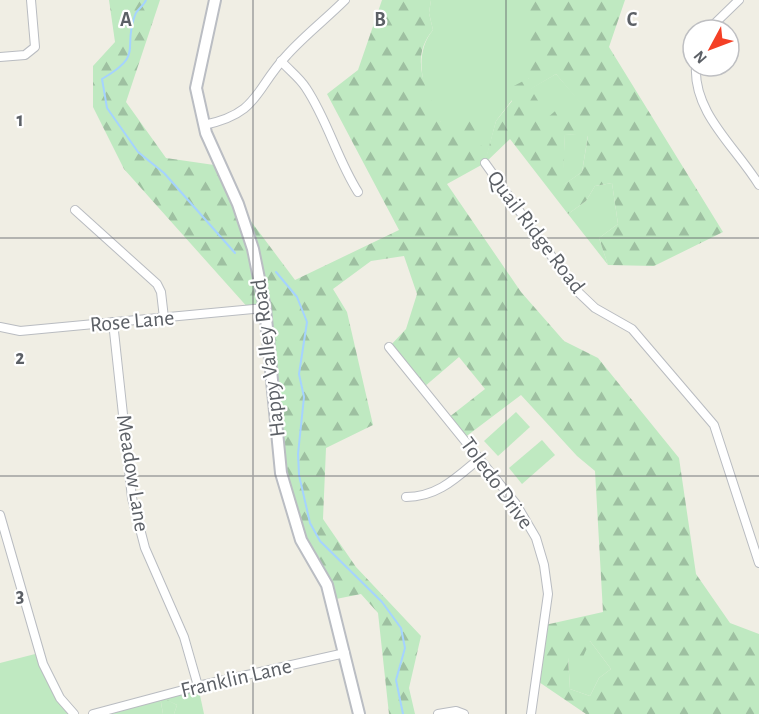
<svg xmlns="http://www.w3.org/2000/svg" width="759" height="714" font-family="'Alegreya Sans',sans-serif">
	<defs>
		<pattern id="forest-firs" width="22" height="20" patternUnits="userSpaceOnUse" patternTransform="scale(1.5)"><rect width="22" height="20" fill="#bfe9c1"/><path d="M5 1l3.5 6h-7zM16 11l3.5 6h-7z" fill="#9ec0a1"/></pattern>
	</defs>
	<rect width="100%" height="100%" fill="#f0eee4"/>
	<!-- green -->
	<g fill="#bfe9c1">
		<path d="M431,0H529V78L496,121L485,163C471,150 451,137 440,121C423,94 412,55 433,30L429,13Z"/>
		<polygon points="556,74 582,104 538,126 530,89"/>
		<polygon points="565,134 588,135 582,172 562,186"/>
		<polygon points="612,183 618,224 599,238 608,265 568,214 586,201 595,186"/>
		<polygon points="516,412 530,427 498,456 484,441"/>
		<polygon points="542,440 555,455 522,484 509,468"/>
		<polygon points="590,641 611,669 599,678 590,696 570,689 568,657"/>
		<polygon points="39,653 43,664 74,714 0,714 0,663"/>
		<polygon points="198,686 204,714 174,714 177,705 160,697 163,714 93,714"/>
	</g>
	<!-- forest -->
	<g fill="url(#forest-firs)" fill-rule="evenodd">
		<path d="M109,0H160L126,102L166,158L221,166L238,204L295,280L399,230L327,94L358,70L382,0H431L429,13L433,30C408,59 427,91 441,122L475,120L485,161L496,121L512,101L506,90L529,78V0H625L609,47L723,232L654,266L608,265L599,238L618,224L612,183L595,186L586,201L568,214L510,139L485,163L447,184L521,292L564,341L598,358L679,458L696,574L730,623L759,634V714H586L536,680L545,625L603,612L595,471L577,456L521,395L464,438L448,418L485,389L459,357L424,387L389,347L406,329L417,294L404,256L371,261L333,289L347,312L373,425L326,448L323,519L356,567L421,636L409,688L415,714H389L378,613L361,594L331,600L289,500L265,308L250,310L124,169L93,107V66L115,42ZM556,74L581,104L562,105L538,126L540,104L531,89ZM565,134L588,136L582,172L563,185ZM590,641L611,669L599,678L590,696L570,689L568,658L580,664Z"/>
		<polygon points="160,696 177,705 174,714 163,714"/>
	</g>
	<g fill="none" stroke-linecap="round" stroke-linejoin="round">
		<!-- stream -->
		<g stroke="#a5d3ff" stroke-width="2">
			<path d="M146,0C144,6 137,9 135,15C122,50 145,54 102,79L107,108L138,152L164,173L235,253"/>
			<polyline points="276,272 297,297 307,322 299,374 304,397 298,454 299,475 310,523 320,541 382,602 401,628 405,648 396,680 403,714"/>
		</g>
		<!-- street casing -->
		<g stroke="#b9bcc1" stroke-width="10">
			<g id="street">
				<polyline points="708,30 739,0"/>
				<polyline points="0,57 25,55 35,47 31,0"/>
				<path d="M281,61C289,70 300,78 306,88C328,121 337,159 358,192"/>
				<path d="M696,66C693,113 736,147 759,185"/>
				<path d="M204,125C260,113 254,90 287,55C305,35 326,19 345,0"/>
				<polyline points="485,163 575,289 595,308 632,329 714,425 759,563"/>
				<polyline points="75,210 157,284 161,292 164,318"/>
				<polyline points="113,322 132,498 145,548 184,637 198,686"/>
				<polyline points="0,327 20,331 265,308"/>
				<polyline points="389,347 516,504 536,538 544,565 548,594 531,714"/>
				<path d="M406,497C438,497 457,477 480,458"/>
				<polyline points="0,515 43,664 60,698 74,714"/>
				<polyline points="93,714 198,686 345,653"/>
				<polyline points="438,714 456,711 464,714"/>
			</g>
		</g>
		<!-- secondary casing -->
		<g stroke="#babdc3" stroke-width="14">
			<polyline id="secondary" points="215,0 196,88 206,133 238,204 253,249 265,308 281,473 301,540 327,585 359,714"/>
		</g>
		<!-- street -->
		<use href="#street" stroke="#fff" stroke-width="8"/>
		<!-- secondary -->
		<use href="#secondary" stroke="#fff" stroke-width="10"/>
	</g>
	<!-- grid -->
	<path fill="none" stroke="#5c6066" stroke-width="1.5" stroke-opacity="0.55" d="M253,0V714M506,0V714M0,238H759M0,476H759"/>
	<g text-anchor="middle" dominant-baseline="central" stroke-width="4.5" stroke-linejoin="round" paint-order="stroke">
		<!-- street labels -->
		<g font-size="22" fill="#5c6066" stroke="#fff">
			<text transform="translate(536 232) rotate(53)">Quail Ridge Road</text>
			<text transform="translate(132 321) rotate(-5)">Rose Lane</text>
			<text transform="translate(268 358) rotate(-97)">Happy Valley Road</text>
			<text transform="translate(133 473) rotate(81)">Meadow Lane</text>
			<text transform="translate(497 483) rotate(54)">Toledo Drive</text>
			<text transform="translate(236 678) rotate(-13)">Franklin Lane</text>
		</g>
	</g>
	<g font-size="20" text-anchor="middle" font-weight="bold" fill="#5c6066" stroke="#fff" stroke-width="4.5" stroke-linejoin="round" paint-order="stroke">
		<text x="126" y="26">A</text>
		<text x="380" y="26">B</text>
		<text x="632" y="26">C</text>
		<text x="20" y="126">1</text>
		<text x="20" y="364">2</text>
		<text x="20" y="602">3</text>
	</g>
	<!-- north arrow -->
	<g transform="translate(711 48) rotate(229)"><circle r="28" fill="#ffffff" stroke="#bebfc2" stroke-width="1.5"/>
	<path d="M0-4.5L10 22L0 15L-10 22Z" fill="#f44026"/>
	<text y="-9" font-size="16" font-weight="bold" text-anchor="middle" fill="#5c6066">N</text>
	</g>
</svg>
